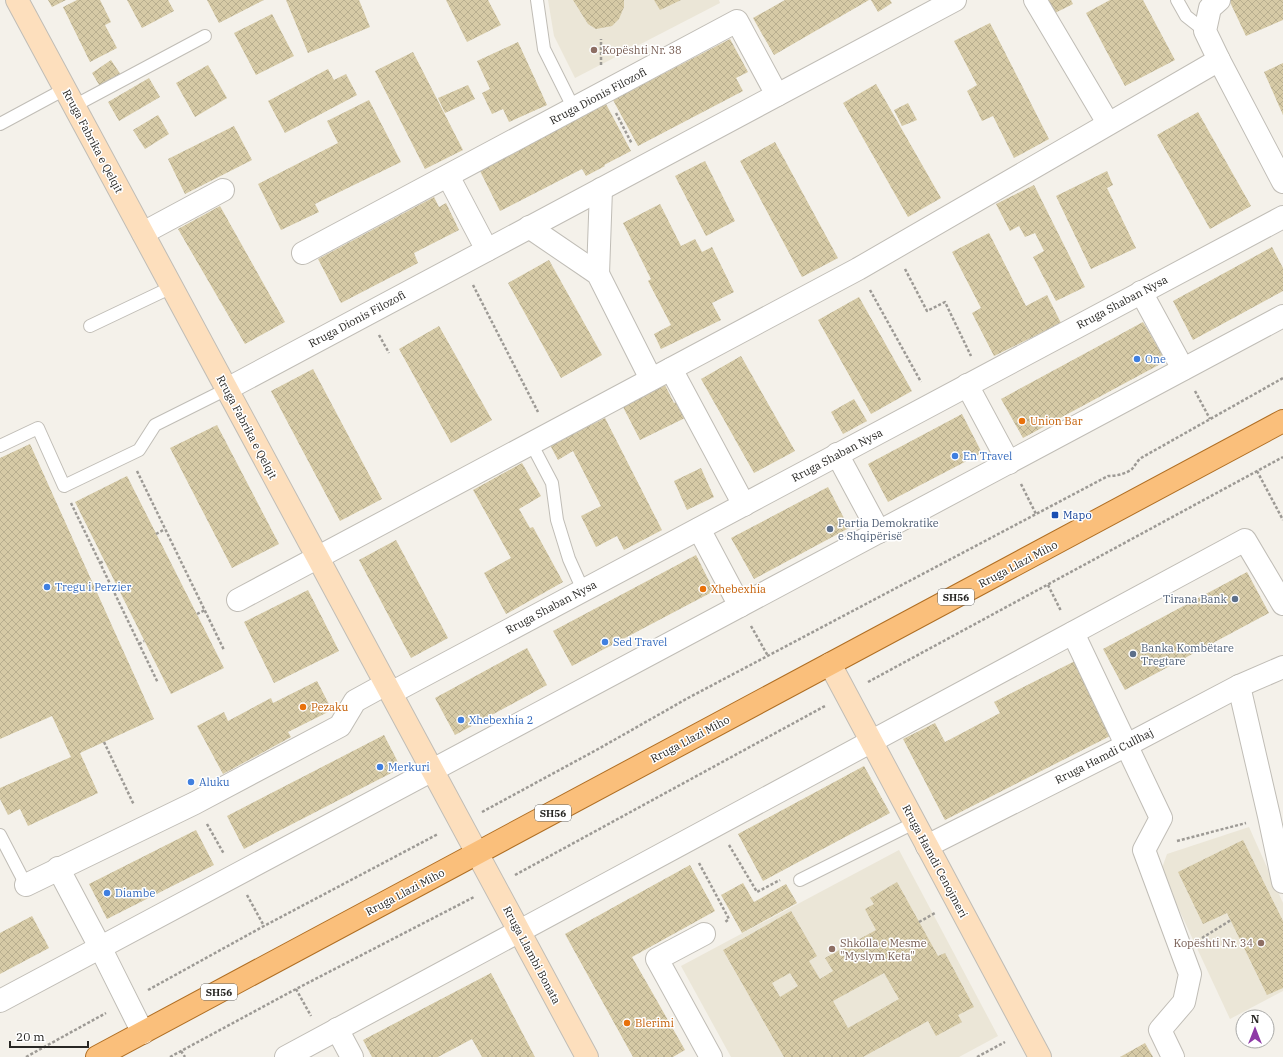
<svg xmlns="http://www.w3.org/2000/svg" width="1283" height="1057" font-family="'IBM Plex Serif',serif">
	<defs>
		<pattern id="building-cross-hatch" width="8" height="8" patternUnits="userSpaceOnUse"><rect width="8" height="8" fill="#d6caa6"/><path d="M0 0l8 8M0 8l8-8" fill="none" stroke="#b8ae8f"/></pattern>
	</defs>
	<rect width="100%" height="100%" fill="#f4f1ea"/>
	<!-- built -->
	<g fill="#ebe6d7">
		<polygon points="548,0 719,0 720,3 575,78 554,36"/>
		<polygon points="1249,827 1283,903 1283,991 1230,1019 1161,871 1167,854"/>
		<polygon points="899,850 998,1036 959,1057 731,1057 681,966"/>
	</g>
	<!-- building -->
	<g fill="url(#building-cross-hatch)" fill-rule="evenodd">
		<polygon points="48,0 66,0 52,7"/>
		<polygon points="77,0 100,0 111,22 105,25 117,48 90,62 63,7"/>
		<polygon points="127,0 168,0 174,11 142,28"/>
		<polygon points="207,0 264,0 219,23"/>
		<polygon points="286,0 359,0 370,27 308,53"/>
		<polygon points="446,0 488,0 501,25 467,42"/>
		<polygon points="573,0 624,0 624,7 619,19 612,26 596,29 588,24"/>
		<polygon points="654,0 681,0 660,10"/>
		<polygon points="785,0 869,0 774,55 753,18"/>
		<polygon points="871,0 890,0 892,3 878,12"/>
		<polygon points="1048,0 1071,0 1073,4 1055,13"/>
		<polygon points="1110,0 1143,0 1175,60 1125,86 1086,13"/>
		<polygon points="1229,0 1283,0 1283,20 1246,36"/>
		<polygon points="272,14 294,56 256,75 234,33"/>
		<polygon points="990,23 1049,139 1014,158 993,116 982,121 967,91 977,85 954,41"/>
		<polygon points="730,39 748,72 736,78 743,91 638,146 613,100"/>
		<polygon points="518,42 547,105 509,122 503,109 492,114 482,93 490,89 477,61"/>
		<polygon points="413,52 463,150 425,169 375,71"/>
		<polygon points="111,60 121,75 101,88 92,73"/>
		<polygon points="1283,63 1283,115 1264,72"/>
		<polygon points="208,65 227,98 195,117 176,83"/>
		<polygon points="328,69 334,80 346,74 357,95 285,133 268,101"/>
		<polygon points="149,78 160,97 119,121 108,102"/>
		<polygon points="876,84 941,198 908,217 843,103"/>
		<polygon points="468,85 475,99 445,113 438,98"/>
		<polygon points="369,100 401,162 315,204 319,212 281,230 258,184 338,143 327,121"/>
		<polygon points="908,103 917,120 902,126 894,110"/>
		<polygon points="606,104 631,151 604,165 605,166 586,176 582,169 500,211 479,169"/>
		<polygon points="1198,112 1251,206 1210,229 1157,135"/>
		<polygon points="158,115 169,134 145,149 133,130"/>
		<polygon points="234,126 252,160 185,194 168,159"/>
		<polygon points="775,142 838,258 802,277 740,161"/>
		<polygon points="705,161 735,221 706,236 675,176"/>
		<polygon points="1107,171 1113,185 1107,188 1136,248 1091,269 1056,196"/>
		<polygon points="1034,185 1085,287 1056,301 1033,257 1044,251 1035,233 1025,237 1019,226 1010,231 996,204"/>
		<polygon points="434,197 439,207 446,203 459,230 414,253 418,263 341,303 318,259"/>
		<polygon points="660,204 681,246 695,239 702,252 712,247 734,292 712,303 721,320 661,349 654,334 671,325 648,281 651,279 623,223"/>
		<polygon points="220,206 285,322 245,344 178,229"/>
		<polygon points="989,233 1026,306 1047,295 1061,323 994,356 972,313 981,308 952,252"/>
		<polygon points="1272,247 1283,268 1283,291 1193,340 1173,301"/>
		<polygon points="549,260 602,355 561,378 508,283"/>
		<polygon points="859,297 912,391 871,414 818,320"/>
		<polygon points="1143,322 1166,361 1023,438 1001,399"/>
		<polygon points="439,326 492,420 451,443 399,349"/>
		<polygon points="741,356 795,451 754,473 701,379"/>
		<polygon points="313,369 382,499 340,521 271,391"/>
		<polygon points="664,383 674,403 676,402 685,418 640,440 622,405"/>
		<polygon points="854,399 867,421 843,434 831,412"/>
		<polygon points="962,414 982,453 888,502 868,464"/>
		<polygon points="605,418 662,530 624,550 617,536 596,547 581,516 601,506 573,451 558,460 550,445"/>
		<polygon points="217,425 279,544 232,568 170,448"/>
		<polygon points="30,444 154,719 80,753 98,793 28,826 20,809 8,815 0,799 0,788 71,757 52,716 0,739 0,458"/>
		<polygon points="522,463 541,496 519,509 530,528 533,527 563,582 506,614 484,573 511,558 473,490"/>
		<polygon points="701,468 714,497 687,510 674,481"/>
		<polygon points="127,476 224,668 171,694 75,502"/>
		<polygon points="828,487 849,528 754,579 731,538"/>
		<polygon points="396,540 448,638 411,658 359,560"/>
		<polygon points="696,555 714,591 572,666 553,631"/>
		<polygon points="1247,572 1269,613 1125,690 1103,649"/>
		<polygon points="308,590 339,651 274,683 244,622"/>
		<polygon points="527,648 547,685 455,735 435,698"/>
		<polygon points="1077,660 1114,734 945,820 903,739 935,723 945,742 1000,713 994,702"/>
		<polygon points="317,681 332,710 288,732 291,737 223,774 197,726 224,712 228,721 271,698 273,703"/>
		<polygon points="384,735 401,768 244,849 227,816"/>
		<polygon points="864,766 890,813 763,881 738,834"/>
		<polygon points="196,830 214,865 107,919 89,884"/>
		<polygon points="1243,840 1283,921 1283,988 1267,995 1227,913 1203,924 1178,872"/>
		<polygon points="690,865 715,911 632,957 685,1050 673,1057 633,1057 565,934"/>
		<path d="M897,882L938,956L945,953L974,1007L958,1015L962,1022L936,1036L928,1021L863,1057H784L723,950L791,911L817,956L809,961L820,979L833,971L825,958L876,930L865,909L874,904L870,898ZM790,973L798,986L780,997L772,983ZM884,973L899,999L848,1028L833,1001Z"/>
		<polygon points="743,883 754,902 786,884 797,903 742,933 721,895"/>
		<polygon points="32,916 49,948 0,974 0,933"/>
		<polygon points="491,973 535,1057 482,1057 472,1039 438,1057 372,1057 363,1040"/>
		<polygon points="1145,1043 1153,1057 1120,1057"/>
	</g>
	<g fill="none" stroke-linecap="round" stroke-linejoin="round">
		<!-- lane casing -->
		<g stroke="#c0bdb6" stroke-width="14">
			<g id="lane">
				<polyline points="537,0 544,49 574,109"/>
				<polyline points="1177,0 1186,16 1205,31"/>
				<polyline points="74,106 205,36"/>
				<polyline points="0,124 65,89"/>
				<polyline points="90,326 172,287"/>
				<polyline points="531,443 552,483 557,520 569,559 583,590"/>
				<polyline points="0,446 38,428 64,486 139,450 155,425 227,389"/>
				<polyline points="0,835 26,885"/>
				<polyline points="800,880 914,823"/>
			</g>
		</g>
		<!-- street casing -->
		<g stroke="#c0bdb6" stroke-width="24">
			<g id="street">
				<polyline points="1035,0 1108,123"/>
				<polyline points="1219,0 1210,8 1205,31 1219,60 1283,182"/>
				<polyline points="448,176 487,250"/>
				<polyline points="529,227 598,274 651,379"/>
				<polyline points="143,233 223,190"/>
				<polyline points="303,253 737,21 777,95"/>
				<polyline points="598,274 601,189"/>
				<polyline points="1141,292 1183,369"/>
				<polyline points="671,369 744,505"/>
				<polyline points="967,385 1009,463"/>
				<polyline points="227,389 955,0"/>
				<polyline points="837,454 879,532"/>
				<polyline points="699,529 740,606"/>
				<polyline points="238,600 858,269 1219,60"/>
				<polyline points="1073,633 1161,818 1144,850 1190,974 1184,1002 1160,1030 1173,1057"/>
				<polyline points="1239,686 1269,816 1283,882"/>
				<polyline points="391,693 1283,217"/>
				<polyline points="927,846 1127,745 1239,686 1283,667"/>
				<polyline points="58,868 100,947 143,1033"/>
				<polyline points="26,885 195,803 340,726 355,701 386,684"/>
				<polyline points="704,934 657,959 711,1057"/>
				<polyline points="0,1001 1283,316"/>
				<polyline points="337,1029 352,1057"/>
				<polyline points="286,1057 1245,540 1283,604"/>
			</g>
		</g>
		<!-- secondary casing -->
		<g stroke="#c0bdb6" stroke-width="24">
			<g id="secondary">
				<polyline points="17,0 587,1057"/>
				<polyline points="830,664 1040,1057"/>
			</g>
		</g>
		<!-- primary casing -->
		<g stroke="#af6e23" stroke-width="24">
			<polyline id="primary" points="97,1057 1283,421"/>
		</g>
		<!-- path -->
		<g stroke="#9d9a95" stroke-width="2.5" stroke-dasharray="3 2" stroke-linecap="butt">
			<polyline points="601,65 601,39"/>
			<polyline points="616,113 632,144"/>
			<polyline points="905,269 927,311 945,302 971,356"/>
			<polyline points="473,285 538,412"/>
			<polyline points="870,290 921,382"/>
			<polyline points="379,335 389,353"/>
			<polyline points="1195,391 1210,419"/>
			<polyline points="137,471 224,650"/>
			<polyline points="1257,471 1283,520"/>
			<polyline points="1021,484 1036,514"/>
			<polyline points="71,503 158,683"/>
			<polyline points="156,534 165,529"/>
			<polyline points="100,563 104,561"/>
			<polyline points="1048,585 1061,611"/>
			<polyline points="197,614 205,610"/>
			<polyline points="751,626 768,656"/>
			<polyline points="139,644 144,641"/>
			<polyline points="868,682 1283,457"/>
			<polyline points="104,742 134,805"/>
			<path d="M482,812L600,748L688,698L1108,476C1116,476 1126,474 1132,469C1135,466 1137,461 1141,458L1283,378"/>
			<polyline points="207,824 224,854"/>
			<polyline points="1177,841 1246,823"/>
			<polyline points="729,845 757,892 780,880"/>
			<polyline points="699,863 729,919 725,922"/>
			<polyline points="515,875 825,706"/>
			<polyline points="247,895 264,926"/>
			<polyline points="919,922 935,913"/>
			<polyline points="1202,938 1231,920"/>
			<polyline points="296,989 311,1016"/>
			<polyline points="148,990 264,926 438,834"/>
			<polyline points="181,1051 185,1057"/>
			<polyline points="26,1057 106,1013"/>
			<polyline points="170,1057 296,989 474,897"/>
			<polyline points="977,1057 1005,1042"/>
		</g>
		<!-- lane -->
		<use href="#lane" stroke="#fff" stroke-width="12"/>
		<!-- street -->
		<use href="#street" stroke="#fff" stroke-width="22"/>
		<!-- secondary -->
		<use href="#secondary" stroke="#fddfbd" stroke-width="22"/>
		<!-- primary -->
		<use href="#primary" stroke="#fabf7b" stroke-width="22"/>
	</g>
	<!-- markers -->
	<g fill="#8d6e63" stroke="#fff" stroke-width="1.5">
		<circle cx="594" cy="50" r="4"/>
		<circle cx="1261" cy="943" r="4"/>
		<circle cx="832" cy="949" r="4"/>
	</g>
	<g fill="#3f7fe0" stroke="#fff" stroke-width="1.5">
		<circle cx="1137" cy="359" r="4"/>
		<circle cx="955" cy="456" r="4"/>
		<circle cx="47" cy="587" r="4"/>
		<circle cx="605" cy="642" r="4"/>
		<circle cx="461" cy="720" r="4"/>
		<circle cx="380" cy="767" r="4"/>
		<circle cx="191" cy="782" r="4"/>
		<circle cx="107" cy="893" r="4"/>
	</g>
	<g fill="#e8710a" stroke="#fff" stroke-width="1.5">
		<circle cx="1022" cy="421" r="4"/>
		<circle cx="703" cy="589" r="4"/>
		<circle cx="303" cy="707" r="4"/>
		<circle cx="627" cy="1023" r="4"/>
	</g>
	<rect fill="#1a4fb4" stroke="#fff" stroke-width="1.5" x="1051" y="511" width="8" height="8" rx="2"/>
	<g fill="#5c6f8a" stroke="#fff" stroke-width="1.5">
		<circle cx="830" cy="529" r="4"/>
		<circle cx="1235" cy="599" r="4"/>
		<circle cx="1133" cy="654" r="4"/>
	</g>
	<g text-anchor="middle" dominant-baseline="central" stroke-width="3" stroke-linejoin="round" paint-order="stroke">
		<!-- shield labels -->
		<g fill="#fff" stroke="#686866" stroke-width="1">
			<rect x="938" y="589" width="36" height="16" rx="3"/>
			<rect x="535" y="805" width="36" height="16" rx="3"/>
			<rect x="201" y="984" width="36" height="16" rx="3"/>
		</g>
		<g font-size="10" font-weight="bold" fill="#282724">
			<text x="956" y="597">SH56</text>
			<text x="553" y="813">SH56</text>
			<text x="219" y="992">SH56</text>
		</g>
		<!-- education labels -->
		<g font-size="11" fill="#785e54" stroke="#fff" text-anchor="start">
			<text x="602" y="50">Kopështi Nr. 38</text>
			<text x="840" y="943">Shkolla e Mesme<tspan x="840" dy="13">"Myslym Keta"</tspan></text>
			<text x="1253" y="943" text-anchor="end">Kopështi Nr. 34</text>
		</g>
		<!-- street labels -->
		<g font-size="11" fill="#282724" stroke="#fff">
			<text transform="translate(598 96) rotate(-28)">Rruga Dionis Filozofi</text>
			<text transform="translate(93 141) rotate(62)">Rruga Fabrika e Qelqit</text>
			<text transform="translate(1122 302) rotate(-28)">Rruga Shaban Nysa</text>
			<text transform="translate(357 319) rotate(-28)">Rruga Dionis Filozofi</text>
			<text transform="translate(247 427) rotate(62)">Rruga Fabrika e Qelqit</text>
			<text transform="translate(837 455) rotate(-28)">Rruga Shaban Nysa</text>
			<text transform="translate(1018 564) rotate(-28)">Rruga Llazi Miho</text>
			<text transform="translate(551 607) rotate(-28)">Rruga Shaban Nysa</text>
			<text transform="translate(690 739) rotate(-28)">Rruga Llazi Miho</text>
			<text transform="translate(1104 756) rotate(-27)">Rruga Hamdi Cullhaj</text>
			<text transform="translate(935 861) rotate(62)">Rruga Hamdi Cenojmeri</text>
			<text transform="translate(405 892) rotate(-28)">Rruga Llazi Miho</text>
			<text transform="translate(532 955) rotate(62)">Rruga Llambi Bonata</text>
		</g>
		<!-- shop labels -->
		<g font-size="11" fill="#366cbe" stroke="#fff" text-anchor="start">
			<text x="1145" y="359">One</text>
			<text x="963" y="456">En Travel</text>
			<text x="55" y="587">Tregu i Perzier</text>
			<text x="613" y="642">Sed Travel</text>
			<text x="469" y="720">Xhebexhia 2</text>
			<text x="388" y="767">Merkuri</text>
			<text x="199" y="782">Aluku</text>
			<text x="115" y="893">Diambe</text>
		</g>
		<!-- food labels -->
		<g font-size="11" fill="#c56008" stroke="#fff" text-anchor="start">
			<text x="1030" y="421">Union Bar</text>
			<text x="711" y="589">Xhebexhia</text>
			<text x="311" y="707">Pezaku</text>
			<text x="635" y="1023">Blerimi</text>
		</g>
		<!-- transit labels -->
		<g font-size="11" fill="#164399" stroke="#fff" text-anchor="start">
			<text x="1063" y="515">Mapo</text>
		</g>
		<!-- service labels -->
		<g font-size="11" fill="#4e5e75" stroke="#fff" text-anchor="start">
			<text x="838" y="523">Partia Demokratike<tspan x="838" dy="13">e Shqipërisë</tspan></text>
			<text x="1227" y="599" text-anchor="end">Tirana Bank</text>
			<text x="1141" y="648">Banka Kombëtare<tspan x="1141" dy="13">Tregtare</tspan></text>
		</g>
	</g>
	<!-- north arrow -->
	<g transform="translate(1255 1029)"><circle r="19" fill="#ffffff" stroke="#a9a9a7"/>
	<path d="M0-3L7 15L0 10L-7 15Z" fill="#8e38a6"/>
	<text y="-6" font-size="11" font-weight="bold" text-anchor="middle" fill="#282724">N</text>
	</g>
	<!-- scale -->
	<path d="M10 1041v6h78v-6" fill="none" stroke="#282724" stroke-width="2"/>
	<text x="16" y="1041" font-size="12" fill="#282724" stroke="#ffffff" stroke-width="3" paint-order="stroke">20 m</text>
</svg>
